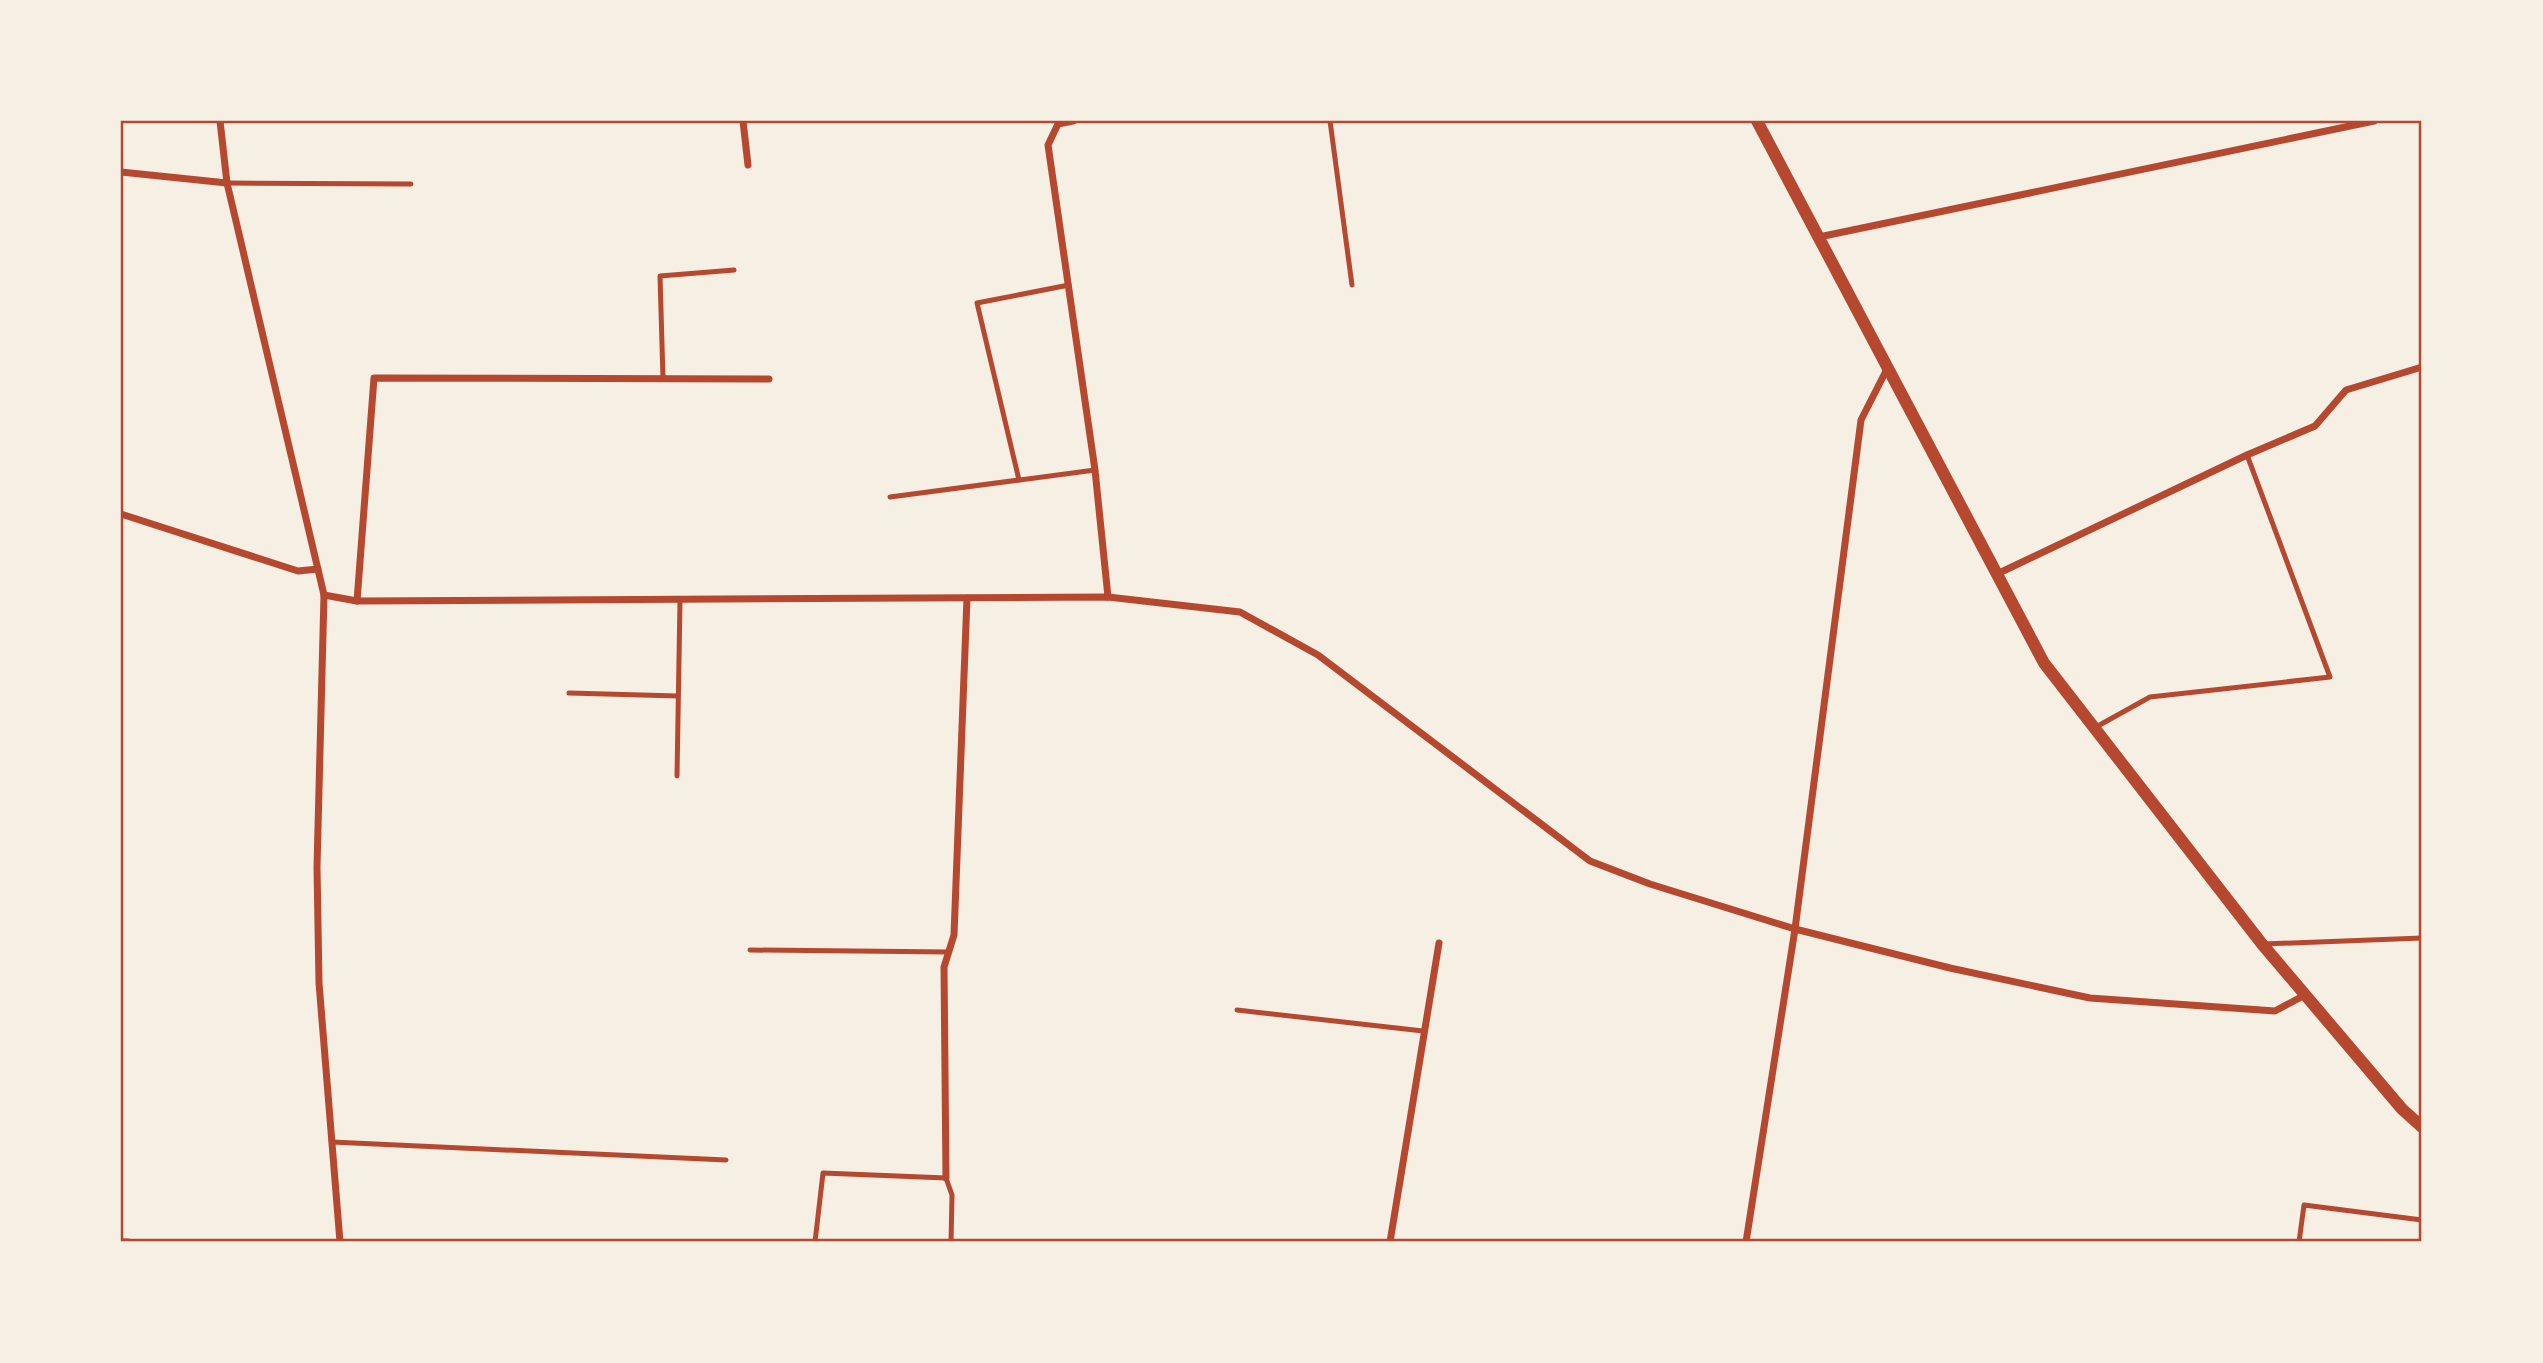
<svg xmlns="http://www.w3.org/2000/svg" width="2543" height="1363" font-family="'Golos Text',sans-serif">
	<rect width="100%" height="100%" fill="#f6efe4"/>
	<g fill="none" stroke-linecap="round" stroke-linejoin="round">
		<!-- service -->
		<g stroke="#b5482f" stroke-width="5">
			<polyline points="1330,121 1352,285"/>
			<polyline points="227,183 411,184"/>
			<polyline points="663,379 660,276 734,270"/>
			<polyline points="1019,480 977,303 1069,285"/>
			<polyline points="890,497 1095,470"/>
			<polyline points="569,693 678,696"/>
			<polyline points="2096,727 2150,697 2330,677 2247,455"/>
			<polyline points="677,776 680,601"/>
			<polyline points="2264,944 2422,938"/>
			<polyline points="750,950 949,952"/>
			<polyline points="1237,1010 1423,1031"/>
			<polyline points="332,1142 726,1160"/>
			<polyline points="815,1242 823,1173 946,1178 952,1195 951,1242"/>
			<polyline points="2299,1242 2304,1205 2422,1220"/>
		</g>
		<!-- minor -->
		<g stroke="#b5482f" stroke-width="7">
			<polyline points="220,121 227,183 324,595 317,867 319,983 340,1242"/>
			<polyline points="743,121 748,165"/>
			<polyline points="1073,121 1058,124 1048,145 1095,470 1108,597"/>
			<polyline points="121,172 227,183"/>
			<polyline points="1819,237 2374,121"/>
			<polyline points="121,514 298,571 318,569"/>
			<polyline points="1997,574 2247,455 2315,426 2346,390 2422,367"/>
			<polyline points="324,595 357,601 1108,597 1240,612 1318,655 1590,861 1650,884 1795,929 1950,968 2090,998 2275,1011 2305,995"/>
			<polyline points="357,601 374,378 769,379"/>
			<polyline points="946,1178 944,967 954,935 967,598"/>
			<polyline points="121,1242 128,1242"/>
			<polyline points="1390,1242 1439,943"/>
			<polyline points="1746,1242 1795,929 1861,420 1887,369"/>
		</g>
		<!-- tertiary -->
		<polyline stroke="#b5482f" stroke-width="12" points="1757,121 2044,663 2262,944 2402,1109 2422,1127"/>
	</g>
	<!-- border -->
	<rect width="2543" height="1363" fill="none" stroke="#f6efe4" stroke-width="245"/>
	<rect x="122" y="122" width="2298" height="1118" fill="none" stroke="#b5482f" stroke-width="2.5"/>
</svg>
